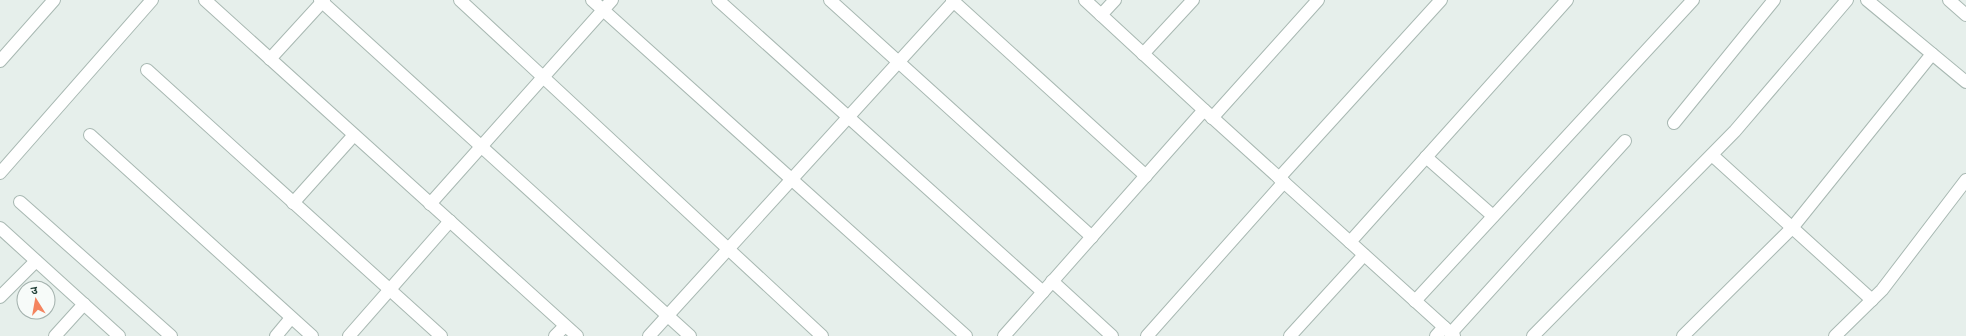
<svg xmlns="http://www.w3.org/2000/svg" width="1966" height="336" font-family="'Alegreya Sans','Noto Sans Devanagari',sans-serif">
	<rect width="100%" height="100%" fill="#e6efeb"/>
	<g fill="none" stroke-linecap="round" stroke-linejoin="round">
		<!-- minor casing -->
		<g stroke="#a8b8b2" stroke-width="14">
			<g id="minor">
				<polyline points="205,0 577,336"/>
				<polyline points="320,0 690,336"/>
				<polyline points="460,0 822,336"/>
				<polyline points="592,0 966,336"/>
				<polyline points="718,0 1043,292"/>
				<polyline points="830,0 1092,237"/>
				<polyline points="952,0 1146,176"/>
				<polyline points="1085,0 1204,110 1454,336"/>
				<polyline points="1867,0 1966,82"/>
				<polyline points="1949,0 1966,15"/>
				<polyline points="1101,15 1115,0"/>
				<polyline points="1143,54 1193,0"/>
				<polyline points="270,59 324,0"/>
				<polyline points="0,61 54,0"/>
				<polyline points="147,70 441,336"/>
				<polyline points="1212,118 1318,0"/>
				<polyline points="1674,123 1774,0"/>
				<polyline points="90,135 312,336"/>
				<polyline points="1712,155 1872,300"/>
				<polyline points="1426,157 1493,216"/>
				<polyline points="0,173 152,0"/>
				<polyline points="1279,178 1441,0"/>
				<polyline points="20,202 171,336"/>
				<polyline points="293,203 354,135"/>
				<polyline points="430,204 612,0"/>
				<polyline points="0,228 119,336"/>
				<polyline points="1350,242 1567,0"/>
				<polyline points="1052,281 1112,336"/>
				<polyline points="0,297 36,261"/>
				<polyline points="1415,301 1693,0"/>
				<polyline points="1451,333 1625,141"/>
				<polyline points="55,336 84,304"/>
				<polyline points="276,336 291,318"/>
				<polyline points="349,336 450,221"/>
				<polyline points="555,336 565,326"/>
				<polyline points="649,336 955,0"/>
				<polyline points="1004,336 1204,110"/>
				<polyline points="1147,336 1284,182"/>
				<polyline points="1290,336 1364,255"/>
				<polyline points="1436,336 1444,327"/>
				<polyline points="1533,336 1735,131 1847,0"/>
				<polyline points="1683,336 1792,228 1932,54"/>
				<polyline points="1835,336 1882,290 1966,180"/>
			</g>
		</g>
		<!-- minor -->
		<use href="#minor" stroke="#fff" stroke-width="12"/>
	</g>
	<!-- north arrow -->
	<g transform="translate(36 300) rotate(349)"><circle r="19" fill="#f7fbf9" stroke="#a3b1ad"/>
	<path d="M0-3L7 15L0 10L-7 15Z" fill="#f4845f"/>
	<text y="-6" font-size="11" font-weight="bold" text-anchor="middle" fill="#24423a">उ</text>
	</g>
</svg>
